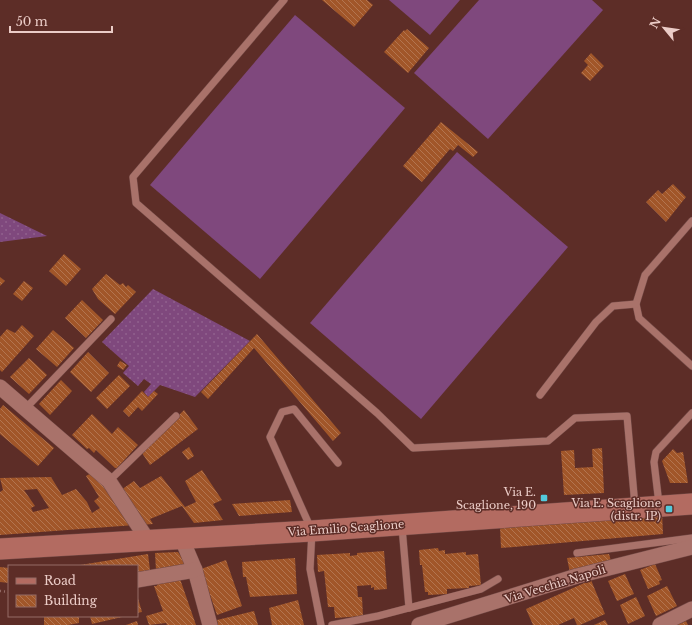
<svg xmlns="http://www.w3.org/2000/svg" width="692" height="625" font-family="'Libre Baskerville',serif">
	<defs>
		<pattern id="grass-dots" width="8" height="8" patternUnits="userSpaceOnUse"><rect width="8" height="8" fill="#7f487d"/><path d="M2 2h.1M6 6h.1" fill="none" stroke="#91618e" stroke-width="1.8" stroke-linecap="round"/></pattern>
		<pattern id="building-back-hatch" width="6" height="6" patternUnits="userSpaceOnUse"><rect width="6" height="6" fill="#a15629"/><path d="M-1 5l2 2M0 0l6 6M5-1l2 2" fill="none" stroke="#b37550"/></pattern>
	</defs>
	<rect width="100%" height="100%" fill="#5d2d27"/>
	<!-- grass -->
	<g fill="url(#grass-dots)">
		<polygon points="0,213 47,236 0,242"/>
		<polygon points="153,289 250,341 195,397 160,385 148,397 144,392 151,384 144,379 138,386 123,373 129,366 102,342"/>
	</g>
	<!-- pitch -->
	<g fill="#7f487d">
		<polygon points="389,0 460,0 430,35"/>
		<polygon points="479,0 592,0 603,10 488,139 414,73"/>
		<polygon points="295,15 405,108 260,279 150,185"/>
		<polygon points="457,152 568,247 421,419 310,323"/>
	</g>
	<!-- building -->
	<g fill="url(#building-back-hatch)" fill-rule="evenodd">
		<polygon points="322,0 367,0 373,5 354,27"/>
		<polygon points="407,29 429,48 408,73 384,52 404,30 405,31"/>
		<polygon points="591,53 604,66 590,81 581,73 588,65 584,61"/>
		<polygon points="441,122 478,152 473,157 458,145 453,151 450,149 422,182 403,166"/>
		<polygon points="673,184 686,197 666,222 646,202 658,190 662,194"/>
		<polygon points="64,254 81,269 66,286 49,271"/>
		<polygon points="106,274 120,285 123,283 126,287 128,285 136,292 115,314 98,299 92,289"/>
		<polygon points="0,277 5,281 0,286"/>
		<polygon points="24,281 33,288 22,301 13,294"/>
		<polygon points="82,300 103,320 86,338 65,318"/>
		<polygon points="22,325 34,336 2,372 0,370 0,337 7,329 15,333"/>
		<polygon points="53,330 74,348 57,367 36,349"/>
		<polygon points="257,334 341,433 333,441 254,348 208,399 201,392"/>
		<polygon points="88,352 109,373 91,392 70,372"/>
		<polygon points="29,358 47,375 29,394 10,377"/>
		<polygon points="120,361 127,365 123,370 117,366"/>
		<polygon points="119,375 130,386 107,409 96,398"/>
		<polygon points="61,380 72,391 50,415 39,404"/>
		<polygon points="142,391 148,397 154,391 158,394 142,411 138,407 129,417 123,411"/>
		<polygon points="3,405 54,448 38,466 0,434 0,409"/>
		<polygon points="184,410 198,429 150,465 142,453"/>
		<polygon points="92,414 112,434 118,427 138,445 117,468 115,468 96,450 94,453 89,448 87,449 72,435"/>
		<polygon points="189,447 194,456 188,460 182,452"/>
		<polygon points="602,448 604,493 564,495 561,451 574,450 575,468 593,467 592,449"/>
		<polygon points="673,449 677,453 683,452 688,483 670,483 662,461"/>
		<polygon points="202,470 222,500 213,504 223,520 194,523 182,506 150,519 153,524 140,525 118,492 134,481 140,488 161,476 185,507 196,502 185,481"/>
		<path d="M93,472L135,525L0,535V492L3,490L0,478L51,477L62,495L76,489L87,502L92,513L100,508L94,501L99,497L86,476ZM37,489L49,508L33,512L31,508L35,506L24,490Z"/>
		<polygon points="290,500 292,512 239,516 232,504"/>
		<polygon points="662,513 663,534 501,548 500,527"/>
		<polygon points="438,548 439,551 445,550 445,554 466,552 466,555 478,554 481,585 469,586 469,588 447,589 447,594 428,595 428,592 425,592 422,565 420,565 419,550"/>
		<polygon points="384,551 387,589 374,590 374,587 371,588 371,585 357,586 358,597 362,597 363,616 335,618 334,607 328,607 324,571 318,572 317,555 350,553 350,556 357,555 357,553"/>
		<polygon points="178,552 188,567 156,570 155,553"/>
		<polygon points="148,554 150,570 137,573 137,566 74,566"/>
		<polygon points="609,554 611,561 570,573 567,558"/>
		<polygon points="295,558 297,594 250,597 246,577 243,577 242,562"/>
		<polygon points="226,560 242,606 217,615 201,569"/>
		<polygon points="655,564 662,580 659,581 660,584 648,589 640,570"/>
		<polygon points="0,567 9,568 9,583 0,582"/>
		<polygon points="625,574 634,594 617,601 608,581"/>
		<polygon points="179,576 196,625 167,625 166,623 149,625 146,616 163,611 154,586 157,586 156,583"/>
		<polygon points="591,580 605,614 580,625 577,625 574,618 558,625 533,625 526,609"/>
		<polygon points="667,586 677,606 656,616 647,596"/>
		<polygon points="137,595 142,612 137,613"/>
		<polygon points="636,597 645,616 628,624 620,605"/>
		<polygon points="298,600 304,625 272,625 269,608"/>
		<polygon points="254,611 258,625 218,625 217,620"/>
		<polygon points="44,616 79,616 79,623 68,625 44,625"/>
		<polygon points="90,616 122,616 122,617 92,624"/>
		<polygon points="605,620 608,625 594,625"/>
		<polygon points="137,621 138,625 126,625"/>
		<polygon points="686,621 688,625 677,625"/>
	</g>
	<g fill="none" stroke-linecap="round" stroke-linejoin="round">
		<!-- service casing -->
		<g stroke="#734a46" stroke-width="8">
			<g id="service">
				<polyline points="284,0 133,177 136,203 377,413 413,448 548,441 575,418 627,416 635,506"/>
				<polyline points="692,221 645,275 636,304 639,318 692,366"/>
				<polyline points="540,395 596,322 613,306 636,304"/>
				<polyline points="25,409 111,319"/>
				<polyline points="109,481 176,416"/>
				<polyline points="659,504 654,462 656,452 692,413"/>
				<polyline points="402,527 409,608"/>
				<polyline points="577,553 692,538"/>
				<polyline points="321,625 310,569 312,531 270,437 282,412 294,409 338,463"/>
				<polyline points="332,625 378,616 481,589 498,579"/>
			</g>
		</g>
		<!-- minor casing -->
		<g stroke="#734a46" stroke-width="16">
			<g id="minor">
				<polyline points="0,387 109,481 147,539"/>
				<polyline points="181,537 195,570 210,625"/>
				<polyline points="137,580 195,570"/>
				<polyline points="419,625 577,576 692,547"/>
				<polyline points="660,625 692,609"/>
			</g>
		</g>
		<!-- secondary casing -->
		<g stroke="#734a46" stroke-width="22">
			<polyline id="secondary" points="0,549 312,531 692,504"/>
		</g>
		<!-- path -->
		<polyline stroke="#956c67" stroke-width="2.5" stroke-dasharray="1 3" stroke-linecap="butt" points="0,591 9,592"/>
		<!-- service -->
		<use href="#service" stroke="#a9726a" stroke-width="7"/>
		<!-- minor -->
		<use href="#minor" stroke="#a9726a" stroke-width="15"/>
		<!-- secondary -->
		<use href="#secondary" stroke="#b36b61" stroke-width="21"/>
	</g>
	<!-- markers -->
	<g fill="#53cadc" stroke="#5d2d27" stroke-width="1.5">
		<rect x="540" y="494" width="8" height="8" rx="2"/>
		<rect x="665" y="505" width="8" height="8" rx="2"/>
	</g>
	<g text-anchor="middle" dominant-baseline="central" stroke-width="3" stroke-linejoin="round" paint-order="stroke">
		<!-- poi labels -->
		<g font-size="11" fill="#ebccc7" stroke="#5d2d27" text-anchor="end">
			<text x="536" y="492">Via E.<tspan x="536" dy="13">Scaglione, 190</tspan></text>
			<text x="661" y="503">Via E. Scaglione<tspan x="661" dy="13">(distr. IP)</tspan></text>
		</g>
		<!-- street labels -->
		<g font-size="11" fill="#ebccc7" stroke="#5d2d27">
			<text transform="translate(346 528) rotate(-4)">Via Emilio Scaglione</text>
			<text transform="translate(555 584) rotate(-17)">Via Vecchia Napoli</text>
		</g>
	</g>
	<!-- legend -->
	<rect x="8" y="565" width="130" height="52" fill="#5d2d27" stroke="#966d67"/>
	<rect x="16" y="578" width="20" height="6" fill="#b36b61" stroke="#966d67"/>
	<text x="44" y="585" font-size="12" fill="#ebccc7">Road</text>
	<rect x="16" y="595" width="20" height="12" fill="url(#building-back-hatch)" stroke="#966d67"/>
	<text x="44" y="605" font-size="12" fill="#ebccc7">Building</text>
	<!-- north arrow -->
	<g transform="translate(664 28) rotate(299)" stroke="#5d2d27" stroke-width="3" paint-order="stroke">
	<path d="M0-3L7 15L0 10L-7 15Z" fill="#ebccc7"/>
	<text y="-6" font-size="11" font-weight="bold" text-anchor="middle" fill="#ebccc7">N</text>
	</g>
	<!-- scale -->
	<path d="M10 26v6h102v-6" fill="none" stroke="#ebccc7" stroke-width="2"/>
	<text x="16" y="26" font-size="12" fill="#ebccc7" stroke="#5d2d27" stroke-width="3" paint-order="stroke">50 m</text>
</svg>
